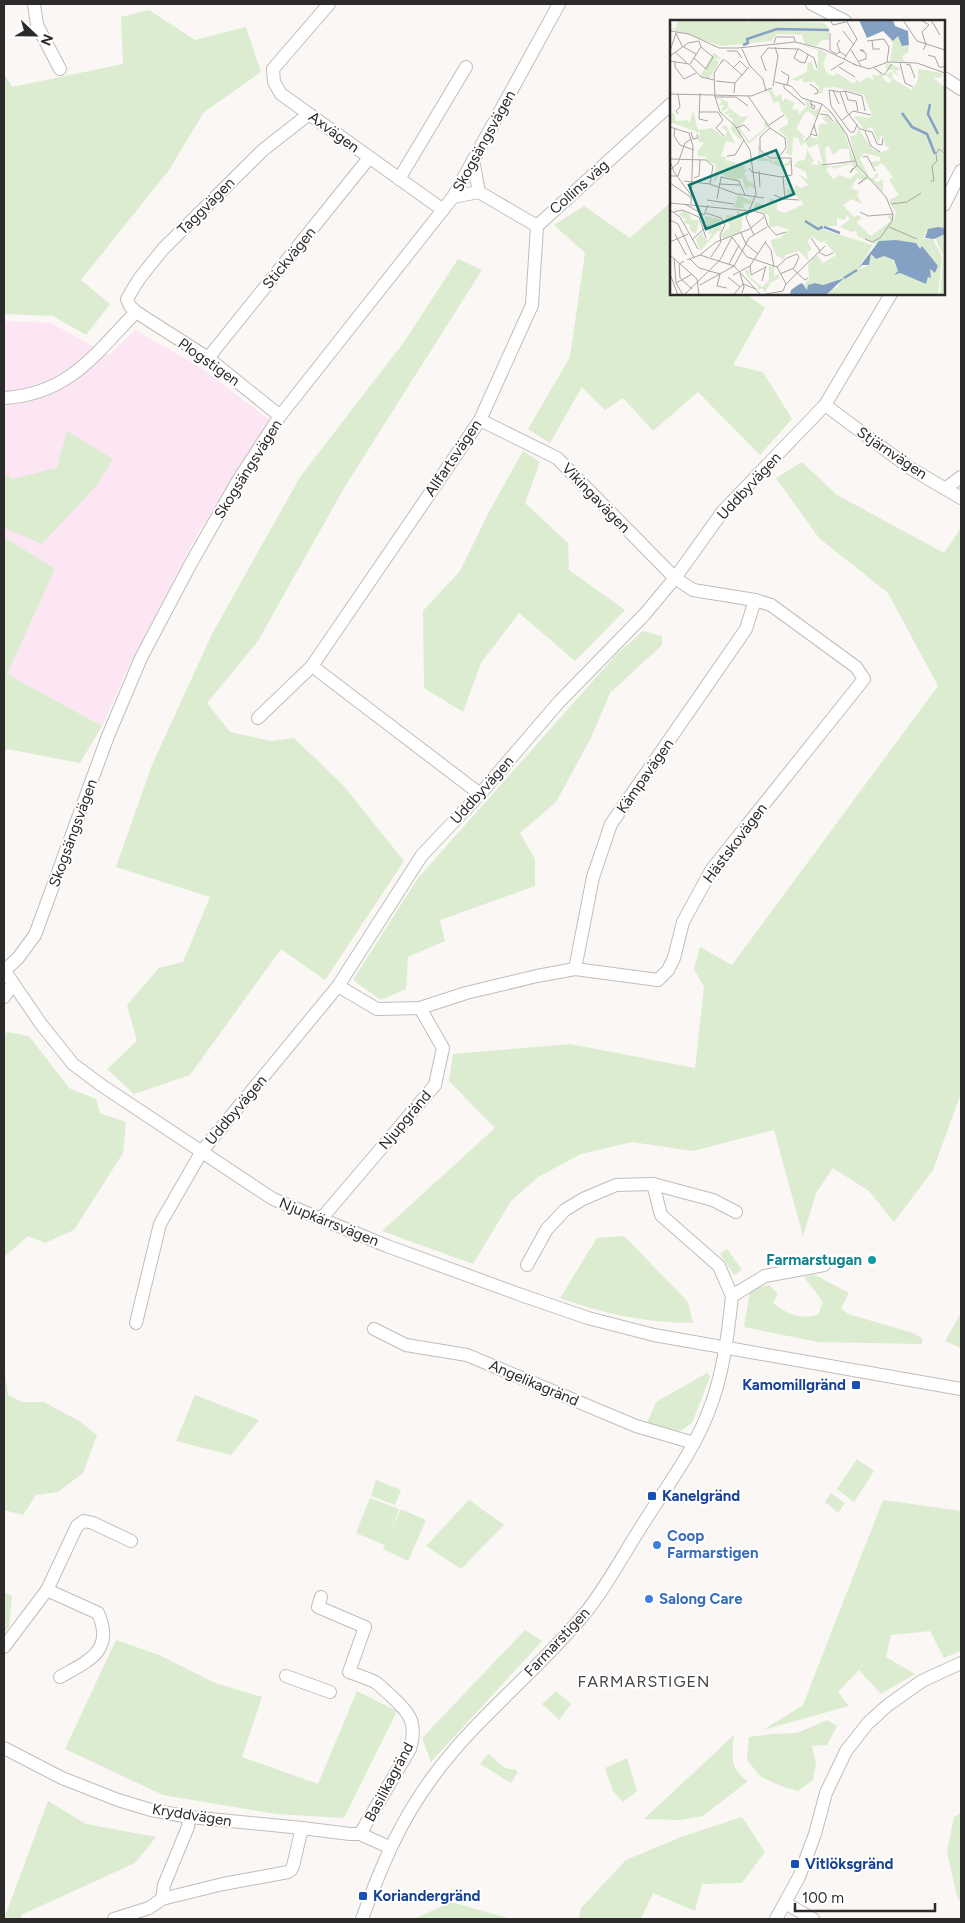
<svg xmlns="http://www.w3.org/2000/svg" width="965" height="1923" font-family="Figtree,sans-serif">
	<rect width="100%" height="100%" fill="#faf7f4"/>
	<!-- industrial -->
	<polygon fill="#fce6f4" points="4,321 51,323 109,355 135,330 200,367 271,421 198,533 124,676 102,726 7,674 55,569 4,537"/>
	<!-- green -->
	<g fill="#dcecd1">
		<polygon points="149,10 195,40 246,27 261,72 204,112 169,170 81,280 110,304 86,335 53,316 4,314 4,73 12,87 123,64 121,17"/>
		<polygon points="671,202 671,294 751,294 750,297 765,308 733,365 763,372 792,419 760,455 698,392 653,431 623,398 605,410 582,387 550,443 528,429 570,357 585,253 554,225 584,206 630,238"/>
		<polygon points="458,259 482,270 344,488 258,641 207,703 230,732 271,741 294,738 343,785 404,861 325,980 281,949 190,1075 134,1094 107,1069 137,1041 127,1005 159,968 183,962 210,897 116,867 152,765 212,634 300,477 404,342"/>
		<polygon points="67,431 113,459 97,485 42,544 4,528 4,473 12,479 57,468"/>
		<polygon points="523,451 540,462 525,503 568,543 569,570 625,610 575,661 519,613 481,663 463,712 424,688 423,611 460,571 489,512"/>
		<polygon points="802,462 837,495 944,553 961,528 961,1093 933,1170 894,1222 869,1191 833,1168 816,1193 803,1236 774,1130 693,1151 632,1142 581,1154 538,1177 511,1201 473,1264 382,1231 495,1128 449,1081 453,1054 570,1044 695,1068 704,987 694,969 700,947 732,965 938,686 888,593 819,538 776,478"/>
		<polygon points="4,537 55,569 7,674 102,726 80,763 7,749 4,754"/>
		<polygon points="643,631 662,636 662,645 610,693 591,738 556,802 520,833 535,859 535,886 440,920 445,941 408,957 406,989 381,1000 353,980 418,878 616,655"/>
		<polygon points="7,1032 29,1036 69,1088 96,1099 100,1113 126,1122 123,1153 74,1230 45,1243 28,1236 4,1257 4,1036"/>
		<path d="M624,1236L688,1302L693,1323C647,1323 604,1314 560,1298L597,1238Z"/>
		<polygon points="727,1249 742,1270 734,1275 720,1254"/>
		<path d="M813,1274L849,1293L841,1308L848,1314L913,1333L922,1338V1344L818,1342L744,1327L750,1290L769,1285L778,1294L773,1303C790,1315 797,1319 818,1315L823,1302L804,1277Z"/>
		<polygon points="961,1313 961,1348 945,1341"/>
		<polygon points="4,1363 8,1395 22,1402 44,1402 79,1421 97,1435 83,1473 58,1492 36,1495 23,1515 4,1510"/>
		<polygon points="707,1373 710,1377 692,1423 680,1431 647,1423 656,1402"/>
		<polygon points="195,1395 259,1420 231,1455 176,1441"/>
		<polygon points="857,1459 874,1471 854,1502 837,1489"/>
		<polygon points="376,1480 401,1490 395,1505 371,1496"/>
		<polygon points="831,1493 845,1503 838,1513 825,1502"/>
		<polygon points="370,1498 399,1509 392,1528 401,1509 426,1520 408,1561 383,1549 385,1545 356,1533"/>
		<polygon points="469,1500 504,1525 461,1569 426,1546"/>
		<polygon points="883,1500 961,1511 961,1651 944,1658 930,1631 891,1635 886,1657 915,1674 881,1694 859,1670 838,1692 849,1706 763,1730 803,1705"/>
		<polygon points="4,1592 12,1596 9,1627 4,1633"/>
		<polygon points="525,1630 542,1641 431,1762 422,1738"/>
		<polygon points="116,1640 159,1655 215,1683 262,1697 242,1757 318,1784 357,1691 397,1711 344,1818 277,1814 163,1795 65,1749"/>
		<polygon points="556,1691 571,1704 559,1720 542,1704"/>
		<polygon points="827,1720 837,1726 827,1745 812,1746 816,1764 813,1780 798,1791 783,1787 761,1777 747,1760 749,1737 772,1734 797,1733"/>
		<path d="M734,1735C732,1755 729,1769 748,1781L703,1816L679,1820L644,1819Z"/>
		<path d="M488,1754C497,1759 503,1771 514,1769L518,1772L511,1783L480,1764Z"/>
		<polygon points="627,1758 637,1791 623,1802 613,1791 605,1768"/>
		<polygon points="48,1801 86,1824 156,1837 135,1863 21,1915 22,1919 4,1919"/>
		<polygon points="961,1813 961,1902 957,1897 947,1851 954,1817"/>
		<polygon points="742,1817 765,1852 742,1883 702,1884 695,1911 653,1893 641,1919 579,1919 581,1908 626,1860 681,1837"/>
		<polygon points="451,1902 512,1919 414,1919"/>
	</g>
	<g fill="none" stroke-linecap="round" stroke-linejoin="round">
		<!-- minor casing -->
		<g stroke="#c1bdbb" stroke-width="14">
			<g id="minor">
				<polyline points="34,4 37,25 60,69"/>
				<polyline points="329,4 273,69 274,82 281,94 443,210"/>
				<polyline points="812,4 845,21"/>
				<polyline points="944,78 961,89"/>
				<polyline points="473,160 479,192 537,226 671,104"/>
				<polyline points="399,179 466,67"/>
				<polyline points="453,197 479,192"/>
				<polyline points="944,205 961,171"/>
				<polyline points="208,358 369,158"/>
				<path d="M4,398C69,394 94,355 136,312"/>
				<polyline points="825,405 910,468 961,498"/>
				<polyline points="280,416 208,358 136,312 130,306 127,299 139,279 163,249 263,150 309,114"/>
				<polyline points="946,488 961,477"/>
				<polyline points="312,666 480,794"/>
				<polyline points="258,718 312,666 480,420 532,305 537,226"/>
				<polyline points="575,969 593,877 611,824 746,629 755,600"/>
				<polyline points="4,970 41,1024 73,1064 101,1085 273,1199 387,1246 524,1296 588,1318 654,1335 961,1389"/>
				<polyline points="4,971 18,958 35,935 108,736 141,658 190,565 239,479 280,416 453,197 559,4"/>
				<polyline points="338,986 377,1009 420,1008 466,993 537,976 575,969 658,980 668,970 674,958 683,922 712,869 864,679 856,667 771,605 755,600 693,590 675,578 557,458 480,420"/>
				<polyline points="4,997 13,984"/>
				<polyline points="653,1184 661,1215 719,1266 732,1296"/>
				<polyline points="321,1219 435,1085 443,1048 420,1008"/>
				<polyline points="527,1265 547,1229 565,1210 583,1199 616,1185 653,1184 713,1200 736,1212"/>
				<polyline points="136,1323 160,1224 202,1151 338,986 422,855 480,794 559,702 644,615 675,578 723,511 825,405 891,294"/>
				<polyline points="374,1329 406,1345 467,1355 636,1426 694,1443"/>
				<path d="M47,1590L98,1613C115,1651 88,1661 60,1677"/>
				<path d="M321,1597L318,1607L365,1627L349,1672C357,1675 367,1678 375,1682C380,1685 385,1691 390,1695C409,1712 418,1722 410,1749L360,1834"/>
				<polyline points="4,1647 47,1590 77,1526 84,1521 93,1523 131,1541"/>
				<polyline points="286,1676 330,1692"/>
				<polyline points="4,1748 62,1778 118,1800 151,1810 189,1817 302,1828 350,1834 360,1834 389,1847"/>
				<polyline points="162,1899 164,1885 188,1827 189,1817"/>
				<polyline points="785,1903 813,1919"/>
				<polyline points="114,1919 149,1908 162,1899 223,1884 288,1872 291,1870 293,1866 302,1828"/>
				<path d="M362,1919C380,1869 400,1821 432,1778C476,1717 538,1671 586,1612C607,1586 623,1555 641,1527C664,1490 692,1454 708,1413C723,1376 728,1335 732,1296L765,1276L824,1265"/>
				<polyline points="776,1919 799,1877 815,1834 826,1793 846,1751 868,1723 888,1705 922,1681 961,1663"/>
			</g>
		</g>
		<!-- minor -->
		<use href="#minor" stroke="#fff" stroke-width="12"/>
	</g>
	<!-- markers -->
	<circle fill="#0f9aa8" stroke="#fff" stroke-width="2" cx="872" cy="1260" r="5"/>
	<g fill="#1a4fb4" stroke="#fff" stroke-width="2">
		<rect x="851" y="1380" width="10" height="10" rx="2.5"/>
		<rect x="647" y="1491" width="10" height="10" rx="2.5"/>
		<rect x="790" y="1859" width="10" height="10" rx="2.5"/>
		<rect x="358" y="1891" width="10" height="10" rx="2.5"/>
	</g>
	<g fill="#3f7fe0" stroke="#fff" stroke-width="2">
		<circle cx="657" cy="1545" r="5"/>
		<circle cx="649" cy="1599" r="5"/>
	</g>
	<g text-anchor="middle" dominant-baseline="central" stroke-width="4" stroke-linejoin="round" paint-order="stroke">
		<!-- street labels -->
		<g font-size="15" fill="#2c2a2a" stroke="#fff">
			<text transform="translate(334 132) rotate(36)">Axvägen</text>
			<text transform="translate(484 141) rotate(-61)">Skogsängsvägen</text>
			<text transform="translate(579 187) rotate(-42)">Collins väg</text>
			<text transform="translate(206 206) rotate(-45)">Taggvägen</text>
			<text transform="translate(289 258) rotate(-51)">Stickvägen</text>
			<text transform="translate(209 362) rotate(35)">Plogstigen</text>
			<text transform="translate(892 453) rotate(34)">Stjärnvägen</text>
			<text transform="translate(453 458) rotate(-56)">Allfartsvägen</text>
			<text transform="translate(248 469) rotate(-58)">Skogsängsvägen</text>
			<text transform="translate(749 486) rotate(-47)">Uddbyvägen</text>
			<text transform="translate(596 498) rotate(46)">Vikingavägen</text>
			<text transform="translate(645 776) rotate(-55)">Kämpavägen</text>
			<text transform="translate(482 790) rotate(-48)">Uddbyvägen</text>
			<text transform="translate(73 833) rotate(-70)">Skogsängsvägen</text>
			<text transform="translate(735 843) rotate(-53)">Hästskovägen</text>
			<text transform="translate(236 1110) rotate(-50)">Uddbyvägen</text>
			<text transform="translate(405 1120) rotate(-50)">Njupgränd</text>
			<text transform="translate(329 1222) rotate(22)">Njupkärrsvägen</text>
			<text transform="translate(534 1383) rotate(23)">Angelikagränd</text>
			<text transform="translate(557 1642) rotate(-47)">Farmarstigen</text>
			<text transform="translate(389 1782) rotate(-62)">Basilikagränd</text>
			<text transform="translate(192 1815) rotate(9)">Kryddvägen</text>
		</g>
		<!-- culture labels -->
		<g font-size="15" font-weight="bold" fill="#0d838f" stroke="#fff" text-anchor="end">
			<text x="862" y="1260">Farmarstugan</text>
		</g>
		<!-- transit labels -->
		<g font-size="15" font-weight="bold" fill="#164399" stroke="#fff" text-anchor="start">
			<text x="846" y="1385" text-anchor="end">Kamomillgränd</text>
			<text x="662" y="1496">Kanelgränd</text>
			<text x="805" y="1864">Vitlöksgränd</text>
			<text x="373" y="1896">Koriandergränd</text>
		</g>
		<!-- shop labels -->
		<g font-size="15" font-weight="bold" fill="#366cbe" stroke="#fff" text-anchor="start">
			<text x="667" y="1536">Coop<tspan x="667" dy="17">Farmarstigen</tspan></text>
			<text x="659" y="1599">Salong Care</text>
		</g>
		<!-- neighbourhood labels -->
		<g font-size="16" letter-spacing="1" fill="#494644" stroke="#fff">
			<text x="644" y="1681">FARMARSTIGEN</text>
		</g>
	</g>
	<!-- overview -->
	<g transform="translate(670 20)">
		<rect width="275" height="275" fill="#faf7f4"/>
		<path d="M8,0H78L75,9L79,0L154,3L159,8V20H152L146,26L135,24L132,15L107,14L101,21L51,26L0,9L6,8ZM229,16L232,26L239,25L238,32L232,36L235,42L220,41L223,23L219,19L223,21ZM130,25L152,30L157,34L153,43L156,52L163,56L167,53L184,64L187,59L190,63L197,57L204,60L202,55L209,56L210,51L215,61L220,63L222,60L215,55L225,50H217L215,45L219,43L231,49L225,51L230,57L222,52L223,59L242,70L248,60V49L272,53V58L263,57L275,68V130L272,133L275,135V208L258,209L253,219H263L272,237L268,275H161L158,271L168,267L172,258L153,265L145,263L137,270L134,265L139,259L138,245L143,238L147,235L153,243L166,235L154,221L151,223L142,216L137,221L142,229L137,233L139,241L129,231L115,235L114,240L106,235L100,220L110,218L119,210L108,206L99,207V195L83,189L86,182L98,187L100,178L107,182V190L115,193L134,184L125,174H117V168L123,173L126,165L131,168L138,165L128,154L144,163L137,159L136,152L124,146L128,141L135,140L137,129L144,141L140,144L148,145V140L153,145L148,124L139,128L135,122L140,117L148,119L149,104H158L152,98L158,95L163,102L166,100L160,93L152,91H159L173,108L184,140L175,144H165L180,141L179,129H170L163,135L159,126L155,127L157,146L173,145L185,142L191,152L199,159L207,167L199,159L195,161L187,158L181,168L190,172L187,174L192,184L181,179L173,185L184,197L188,195L192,198L186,202L201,216L221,201L217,196L223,195L224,199L226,193L219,180L229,175L219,160L223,157L212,143L205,147L201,142L210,141V137L194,133L190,139L200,158H204L206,152L209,156L204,159L206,162L213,160V172L192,151L185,140L180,116L186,115L188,108L203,130L211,132L220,129L215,125L214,117L211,116L208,123L202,107L194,110L184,96L200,98L202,95L194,75L165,67L153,68V73H148L149,67L144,62H133V58L127,61L122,59L137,52L138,42H142L144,50L148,49V30ZM181,144L188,152L180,159L170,155L163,159L156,150L160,146L164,149ZM177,195L180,199L170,207L181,212L186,211L188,216L204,224L226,220L246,223L250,229L252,227L268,247L265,253L259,249L261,258L258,257L256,264L230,253L225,255L228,251L223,240L214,236L206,239L201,234L199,245L187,250L203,225L151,209L153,206H167V198L175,200ZM44,32L52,40L45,38L49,42L39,59L30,56ZM101,69L106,77L111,74L113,82L115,78L125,83L122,89L128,90L129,94L137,86L135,80L140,81L143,91L150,88L146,98L138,91L135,93L126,109L137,118L132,117L135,123L131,126L128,118L123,117L122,136L115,133L118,128L116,116L108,110L118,104V99L111,91L109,81L104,83L98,71ZM47,78L52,79L57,82L58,81V87L71,97L79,96L69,107L79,121L95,108L94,104L96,102L99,106L79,124L71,113V121L61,110L63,99L58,96L61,92L57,95L54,93L59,90L57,88L53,92L51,89L54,85H49L52,81ZM23,90L28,110L42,108L54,117L57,112L52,107L56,105L65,123L56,121L51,136L56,137L55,143L57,140L75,146L74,149L78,150L74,153L78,161L85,164V169L79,166L76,169L72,158L66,160L50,154L43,164L46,145L36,140L37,137L28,136V130L34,123L28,121L30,113L0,102V93H4L6,101L17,100L20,103ZM88,124L94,138L103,140L102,143L106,140L113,145L121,140V145L112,147L102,144L99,141H88ZM68,175L82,181L81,184L73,183L74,188H68L40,183L64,187ZM13,191L20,195L22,200H29L26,214L20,210V205L14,203L16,199L9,195ZM67,191L73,195L71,212L53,219L51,215L60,207L55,195L67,196ZM35,196L50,199L52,211H48L30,231L26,219L33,212V217L38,220L42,214L38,213L40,207L34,202ZM274,212L275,275H270L273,236L265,217ZM99,246L104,247V256L108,254L110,258L101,262L95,272L92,268L88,270V266L77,256L75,250L79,251V256L92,267L99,260Z" fill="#dcecd1" fill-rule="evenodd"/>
		<path d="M189,0H223L225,6L238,11L239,25L232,26L228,16L223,21L213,11L197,18ZM268,207L275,208V214L264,219L255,218L258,209ZM226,220L246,223L250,229L252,226L268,246L265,253L260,249L261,258L258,257L256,264L230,253L224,255L228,251L224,240L214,236L206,239L201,234L199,245H192L187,250L209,221ZM174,258L156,275H114H120L121,270L128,265L132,263L137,270L138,265L145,263L153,265Z" fill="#84a1c3"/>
		<path fill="none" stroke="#84a1c3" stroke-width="2.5" d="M73,25L78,23L77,19L107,9L159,10M260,84L258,94L268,114M232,93L242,107L257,114L265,134M135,201L148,209L153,207M154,207L170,213M174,258L187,250"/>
		<path fill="none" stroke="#a8a5a3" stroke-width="1" d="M160,0L163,5L176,2M233,0L247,21L275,30M251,0L259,5L252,12L256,25L253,30M261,0L270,15M0,11L19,14L49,28H68M173,11L184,25M6,13L12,26L26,34M160,13V30L166,34L170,32M170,20L167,24L170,32L176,36M202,20L203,29H210M197,21L214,19L219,27L217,42M104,23L106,17H124L125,22M68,28L125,22L153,29L186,45M72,29L80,46M128,29L124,38L130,42L135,43L138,35M181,30L191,46M0,31L6,13M57,31H67L72,38M5,32L17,43M258,35L265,37L269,47H275M0,36L18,23L29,21L31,27L20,44M24,38L36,49L43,37L31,27M174,39L187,19L176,0M55,40L72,55M0,41L19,44L31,57L44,60M189,41L196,39V34L193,30H190L194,32M5,42V47L14,59L26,53M230,43L235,63L243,67M183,44L199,49L218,42L247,43L275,53M236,44L240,45L245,58M80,46L93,59L96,71M169,47L185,57M63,48L70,41L77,48M204,48L214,55L222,44M161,50L174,42M96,51L91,37L98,28L129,29L144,38L147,48M111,51L119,56L117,65M46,61L65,63M105,62L121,66L132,78L152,84L161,92L177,115L187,145L216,177L223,194M114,64V68L135,85M140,64L147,69L148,73L144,74M103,66L108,36L105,27M163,70L169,84M175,71L192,76L195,91M170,72L175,71L178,80L186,81L188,91M30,73L29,99L38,101M64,73L65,63L79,47M0,74L81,76L102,68M78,76L100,108M45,77L44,54L47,48L54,39L50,44M45,77H66L78,86M45,77L50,92M141,81V82L142,88L144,89L145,86L141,84M29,92H48L53,100L46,108L54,116M50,92L65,106L80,130L86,174L76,198L84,215M8,94L6,91L10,87L8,74M150,94L158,95L163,101M172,100L183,91L201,95M99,105L114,95M187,105L184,112H180L161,86L159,70L170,72L177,92L190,109L202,112L207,124L212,125L213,118M0,107L19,113L23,126L21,184M5,108L4,116L10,125L24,130M66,108L74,105L80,111M100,108L115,118L116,128L108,138M195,111L201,126L210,132M21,112L23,119L28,118L27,114M141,114L147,116L144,105M135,121L140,116L152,84M57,136L65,135L74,120M193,137L197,136L205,151M0,139L36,140L43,146L40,164M0,141L4,152L21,175M152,145L185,141M79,148L82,152L111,157L122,155L121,138H100L90,130V117L100,108M183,148L180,153L187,145M0,150L8,143L15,123L21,119M89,151L90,167M0,156H8L11,147M113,157L115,179M24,158L29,156L30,140M14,161L40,164L67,174L94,178M193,161L188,164L197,157M261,161H264L262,146L267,141L266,134L269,129L275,134M0,163L22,178M50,164L70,165M104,175L114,179L129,180M0,177V183L80,191M47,179L51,157L69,161L75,175M37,180L64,184M15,184L34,195L38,185M221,184L237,182L251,173M0,190L10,197L28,229M81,190L94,194L98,206L106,215L116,212M4,192L12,190L29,197L36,218M190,192L198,196L223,194M36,193L51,198L55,205L50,215L51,222L41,237M0,200L8,204L24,238M219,207L247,219M81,208L94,197M71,213L76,224L88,234M5,214L16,235M62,217L77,237L107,247L116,264M141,218L150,231M195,219L202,222L210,218L222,201L223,194M22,220L38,205M0,222L18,214M95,222L101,230L104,247M149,232L156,236L163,233M0,235L27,259L29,275M30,235L64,246L91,275L113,271L116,264L155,226M4,238L6,263L13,275M20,239L29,248L50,254L47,266L57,268M17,240L30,235L46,222L80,209M14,241L9,244L10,258L22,269L20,267M59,244L69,225M80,246L81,255L96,247M107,247L117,238L127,234L129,237L124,248L110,254M123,249L135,260L138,258M70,253L74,267L72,273M0,254L8,275M63,255L80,246L96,221M58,257L70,267M92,261L96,246M6,263L22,254M30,265L64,246L79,218L97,207M14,275L50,240L62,217M63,275L73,264L86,269"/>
		<path fill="#0f766e" fill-opacity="0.15" stroke="#0f766e" stroke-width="2.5" d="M106,130L124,174L36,209L19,165Z"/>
		<rect width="275" height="275" fill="none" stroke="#2c2a2a" stroke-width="2.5"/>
	</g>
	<!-- border -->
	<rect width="965" height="1923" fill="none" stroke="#2c2a2a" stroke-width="10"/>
	<!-- north arrow -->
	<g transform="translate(35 35) rotate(112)" stroke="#ffffff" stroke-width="4" paint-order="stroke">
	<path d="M0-4L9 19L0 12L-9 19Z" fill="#2c2a2a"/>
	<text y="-8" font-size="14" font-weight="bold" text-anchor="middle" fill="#2c2a2a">N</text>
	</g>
	<!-- scale -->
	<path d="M795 1903v8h140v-8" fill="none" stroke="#2c2a2a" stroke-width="2.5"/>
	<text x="802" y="1903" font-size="15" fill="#2c2a2a" stroke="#ffffff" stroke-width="4" paint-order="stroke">100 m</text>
</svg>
